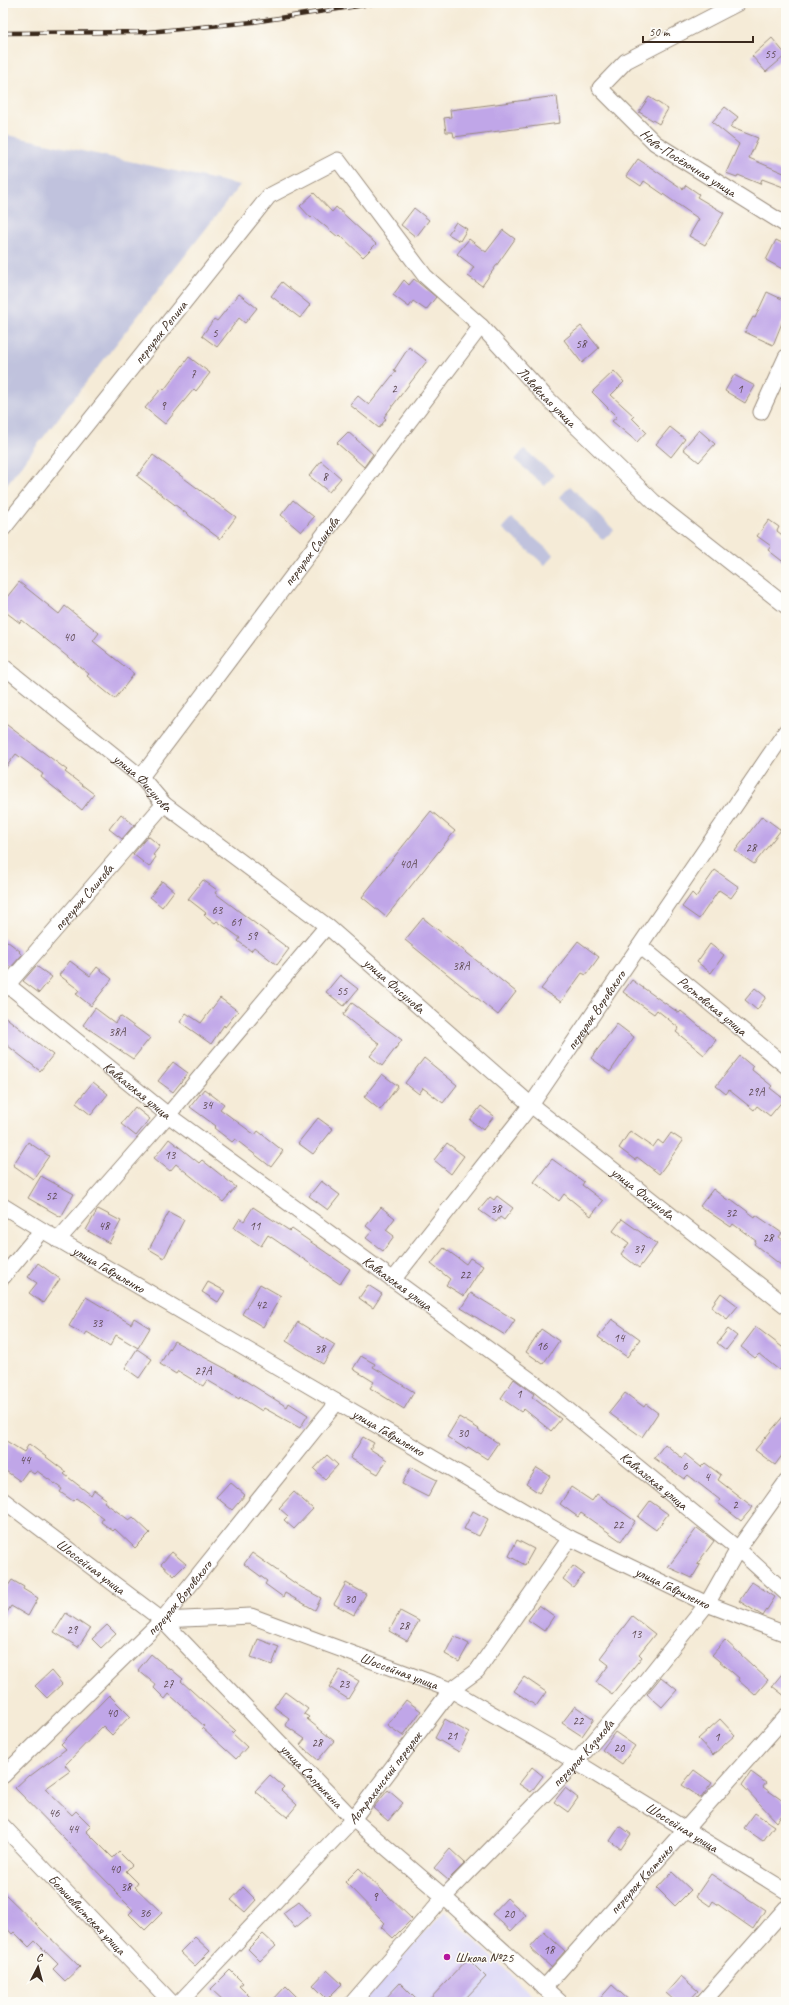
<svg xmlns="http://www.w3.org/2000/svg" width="789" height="2005" font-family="Caveat,sans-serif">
	<rect width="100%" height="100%" fill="#fdfcf7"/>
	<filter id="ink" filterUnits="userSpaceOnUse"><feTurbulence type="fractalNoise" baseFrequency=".025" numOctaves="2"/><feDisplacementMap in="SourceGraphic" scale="8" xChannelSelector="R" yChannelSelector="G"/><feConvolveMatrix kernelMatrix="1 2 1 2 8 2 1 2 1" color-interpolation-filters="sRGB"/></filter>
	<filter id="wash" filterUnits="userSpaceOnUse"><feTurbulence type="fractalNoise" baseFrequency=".012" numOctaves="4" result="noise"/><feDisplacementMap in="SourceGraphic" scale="16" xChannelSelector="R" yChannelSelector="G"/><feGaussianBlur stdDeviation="0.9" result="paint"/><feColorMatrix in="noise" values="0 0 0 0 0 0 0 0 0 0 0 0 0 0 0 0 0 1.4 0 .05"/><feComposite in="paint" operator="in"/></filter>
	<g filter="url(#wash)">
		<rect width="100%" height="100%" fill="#f5ebd7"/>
		<!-- built -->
		<polygon fill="#dad6f7" points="444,1911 539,2002 362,2002"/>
		<!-- industrial -->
		<g fill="#c0c2dd">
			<polygon points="3,134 240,185 3,489"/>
			<polygon points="524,449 554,475 545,486 515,460"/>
			<polygon points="570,486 614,530 603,540 560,497"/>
			<polygon points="511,518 554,555 545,565 502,528"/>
		</g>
		<g id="blocks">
			<!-- building -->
			<g fill="#c0a6e8">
				<polygon points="772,38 786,55 766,72 752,56"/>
				<polygon points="557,96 560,123 454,137 453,132 446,132 444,118 451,117 450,110"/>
				<polygon points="649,97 668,109 659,124 639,112"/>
				<polygon points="725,107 738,117 730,127 758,138 749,158 786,174 786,188 762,179 760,184 738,175 737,177 726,173 739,144 712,122"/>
				<polygon points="638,159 683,189 686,185 699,194 697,197 724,213 705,245 689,236 699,219 644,181 641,186 626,176"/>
				<polygon points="314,193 332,212 336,207 376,244 363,257 340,235 338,237 313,216 311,218 300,206"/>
				<polygon points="414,208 429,220 416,237 401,225"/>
				<polygon points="456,222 467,229 460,241 448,234"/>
				<polygon points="503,230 515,239 482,286 468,276 474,267 457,254 469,239 486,252"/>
				<polygon points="776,240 786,245 786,271 766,260"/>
				<polygon points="414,279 436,297 426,310 413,301 409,307 393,295 404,280 409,285"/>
				<polygon points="282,282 310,305 300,318 271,296"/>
				<polygon points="767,292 786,301 786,313 773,345 745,332 753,317 755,318"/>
				<polygon points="239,294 257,308 245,323 239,318 217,347 202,336 214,319 217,321"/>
				<polygon points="581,326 599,348 582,363 564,340"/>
				<polygon points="409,347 427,361 384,417 386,419 379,428 350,405 358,396 369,405 396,371 394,370"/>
				<polygon points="189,357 210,373 196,391 194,389 165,424 145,408 162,388 164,390"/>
				<polygon points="614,371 624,382 611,395 634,416 632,418 646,432 637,442 612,421 617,417 592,392"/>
				<polygon points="734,375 755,386 745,403 725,391"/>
				<polygon points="670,427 685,439 671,457 656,444"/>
				<polygon points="699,430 715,444 699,462 683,449"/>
				<polygon points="348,432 373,454 364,467 337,443"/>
				<polygon points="153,455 236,517 220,539 137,476"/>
				<polygon points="321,461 341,478 329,492 309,476"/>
				<polygon points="293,500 314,517 301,532 281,515"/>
				<polygon points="769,520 779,527 777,531 786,538 786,564 768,550 771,546 757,536"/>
				<polygon points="19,582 59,614 65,606 99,633 93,641 134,674 115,699 87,676 89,674 22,620 20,623 3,610 3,602"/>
				<polygon points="3,722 67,770 65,772 94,794 82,810 41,777 43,774 16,754 3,771"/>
				<polygon points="431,811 455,831 386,917 362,897"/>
				<polygon points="121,814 134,825 122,839 109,829"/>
				<polygon points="762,816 781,830 754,864 735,851"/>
				<polygon points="148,836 160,846 153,855 156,857 149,867 133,854"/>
				<polygon points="715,870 739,887 731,898 719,890 699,919 682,907 692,893 696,897"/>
				<polygon points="203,880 217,890 215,893 289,949 277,965 254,947 251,951 238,941 240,938 217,921 215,923 204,915 206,913 188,899"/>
				<polygon points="162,881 174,891 162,907 150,897"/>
				<polygon points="423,918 516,992 498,1015 405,940"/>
				<polygon points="3,938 20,951 19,952 22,955 11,967 3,962"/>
				<polygon points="578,941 599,957 586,975 582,973 561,1002 541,989"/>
				<polygon points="710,944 724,955 711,973 697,962"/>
				<polygon points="70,961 90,976 97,967 112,979 91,1006 76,994 79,990 59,975"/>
				<polygon points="36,966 52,977 39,993 23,981"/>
				<polygon points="340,975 358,989 344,1006 326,992"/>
				<polygon points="632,980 679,1013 681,1011 716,1040 704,1055 676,1032 679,1028 657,1010 654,1014 623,992"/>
				<polygon points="755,988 766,997 757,1010 745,1000"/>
				<polygon points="220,998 238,1011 225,1027 224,1025 211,1044 180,1022 186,1013 201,1023"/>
				<polygon points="352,1003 402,1040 382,1066 370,1056 380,1044 343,1015"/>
				<polygon points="95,1008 115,1023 120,1016 150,1038 133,1059 83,1025"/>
				<polygon points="3,1015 53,1055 40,1071 3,1042"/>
				<polygon points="617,1024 634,1037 610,1072 591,1058"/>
				<polygon points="740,1056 753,1067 752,1070 772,1086 770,1088 784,1099 770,1116 757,1106 754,1110 729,1090 726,1094 716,1086"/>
				<polygon points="424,1058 457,1085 443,1103 423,1088 419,1094 405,1083"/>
				<polygon points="173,1062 188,1073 173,1092 158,1081"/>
				<polygon points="382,1074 398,1086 380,1110 364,1097"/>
				<polygon points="93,1082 108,1094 91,1115 76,1103"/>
				<polygon points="204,1089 224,1104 220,1109 255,1135 258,1131 283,1151 271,1167 235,1139 232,1142 214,1128 216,1126 190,1107"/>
				<polygon points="481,1106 494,1116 483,1130 470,1120"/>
				<polygon points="135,1107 150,1119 136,1136 121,1124"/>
				<polygon points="318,1118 333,1129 313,1154 298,1143"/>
				<polygon points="630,1131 653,1147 658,1140 663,1144 671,1133 683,1141 659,1174 637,1157 635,1160 619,1148"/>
				<polygon points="169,1139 199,1163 202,1160 236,1187 223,1202 176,1164 170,1171 154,1158"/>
				<polygon points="28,1142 49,1156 33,1179 13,1165"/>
				<polygon points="447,1143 464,1156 451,1174 434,1160"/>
				<polygon points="552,1159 584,1182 582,1185 603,1201 591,1216 564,1194 559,1201 534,1182"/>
				<polygon points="41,1176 74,1194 61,1217 28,1198"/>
				<polygon points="321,1181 340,1195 328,1210 309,1196"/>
				<polygon points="713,1189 729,1201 731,1199 755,1217 756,1215 782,1233 779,1237 786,1242 786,1269 754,1244 756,1241 733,1224 731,1227 700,1206"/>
				<polygon points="497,1196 513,1208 504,1220 500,1217 496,1222 479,1210 490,1197 494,1200"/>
				<polygon points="253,1207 290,1231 292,1229 350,1269 340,1284 268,1235 261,1246 234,1228 240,1218 244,1221"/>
				<polygon points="381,1207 395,1218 386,1230 394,1236 383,1251 366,1238 372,1231 366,1226"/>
				<polygon points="98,1209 121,1221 109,1243 86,1230"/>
				<polygon points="169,1212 184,1220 164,1258 149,1249"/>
				<polygon points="622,1219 657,1244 639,1268 621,1254 629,1243 613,1231"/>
				<polygon points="444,1248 466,1264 470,1258 483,1266 464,1296 446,1285 450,1279 431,1264"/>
				<polygon points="38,1263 60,1279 43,1303 29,1293 37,1283 28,1277"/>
				<polygon points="208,1282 225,1291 218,1302 202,1292"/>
				<polygon points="260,1284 281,1296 263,1327 242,1314"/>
				<polygon points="368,1285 382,1294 373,1308 359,1298"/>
				<polygon points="471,1293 515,1320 505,1335 461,1308"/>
				<polygon points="721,1293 738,1306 727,1319 711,1307"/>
				<polygon points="86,1297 131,1324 134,1318 150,1328 138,1348 116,1335 110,1346 87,1332 85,1335 69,1326"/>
				<polygon points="612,1319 640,1339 627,1357 598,1337"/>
				<polygon points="298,1322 335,1345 323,1364 286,1341"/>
				<polygon points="756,1327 786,1350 786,1371 781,1368 779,1370 759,1354 755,1358 741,1347"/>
				<polygon points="541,1329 559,1341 543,1364 526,1352"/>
				<polygon points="728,1329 737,1336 726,1350 717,1343"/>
				<polygon points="174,1341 230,1371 287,1407 289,1403 308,1415 300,1428 264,1408 262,1411 240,1397 239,1399 207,1380 203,1386 178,1371 176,1374 160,1364"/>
				<polygon points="137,1349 152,1359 139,1378 125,1368"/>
				<polygon points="361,1356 375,1364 373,1367 414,1392 404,1409 370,1388 374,1382 353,1369"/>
				<polygon points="514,1379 534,1394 532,1397 561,1419 551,1431 524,1409 521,1412 501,1398"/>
				<polygon points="625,1393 644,1407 646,1404 658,1413 642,1437 609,1413"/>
				<polygon points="786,1413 786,1450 775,1465 755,1450"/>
				<polygon points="459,1417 479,1429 478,1430 498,1443 487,1459 468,1447 466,1449 447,1437"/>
				<polygon points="363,1437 374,1443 370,1449 387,1460 378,1474 350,1458"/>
				<polygon points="3,1439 24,1452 29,1444 66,1472 64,1474 91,1495 94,1490 106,1499 104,1502 129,1520 133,1517 150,1533 135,1548 115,1529 113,1531 101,1522 103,1518 76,1498 73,1501 60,1492 62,1489 37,1471 34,1474 28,1470 20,1481 3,1469"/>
				<polygon points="665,1444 682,1458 685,1454 701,1467 705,1463 721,1475 718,1480 753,1507 741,1521 718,1503 720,1500 688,1475 684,1479 654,1458"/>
				<polygon points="327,1455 338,1465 325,1479 314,1469"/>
				<polygon points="411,1467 437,1480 428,1497 402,1484"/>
				<polygon points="537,1468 550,1476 539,1493 526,1484"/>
				<polygon points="230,1482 245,1495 232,1510 216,1497"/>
				<polygon points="571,1487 592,1501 597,1494 635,1521 621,1541 581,1513 578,1517 560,1504"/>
				<polygon points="294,1492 313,1509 294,1529 284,1520 288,1516 279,1508"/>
				<polygon points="650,1501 668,1514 656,1530 638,1517"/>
				<polygon points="473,1511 488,1519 479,1536 464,1529"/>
				<polygon points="697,1528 714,1541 697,1564 700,1565 692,1578 668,1567"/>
				<polygon points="517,1540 534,1549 525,1565 509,1556"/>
				<polygon points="172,1552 186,1564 174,1576 161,1564"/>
				<polygon points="252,1553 299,1586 321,1598 315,1610 285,1593 283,1597 265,1584 267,1581 244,1564"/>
				<polygon points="573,1566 584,1574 573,1587 563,1579"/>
				<polygon points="12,1580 24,1587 23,1589 38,1598 28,1616 11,1606 3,1619 3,1593"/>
				<polygon points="752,1582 775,1597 763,1616 739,1601"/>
				<polygon points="346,1583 366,1594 354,1615 334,1604"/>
				<polygon points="539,1605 554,1616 544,1631 528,1620"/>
				<polygon points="400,1611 419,1621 407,1641 389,1631"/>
				<polygon points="66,1613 90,1629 78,1647 54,1632"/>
				<polygon points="632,1616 655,1634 639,1654 642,1657 612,1694 596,1682 609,1665 600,1658"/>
				<polygon points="107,1625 116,1634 101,1648 92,1639"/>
				<polygon points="454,1636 469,1644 459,1662 445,1654"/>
				<polygon points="258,1639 279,1647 272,1665 251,1657"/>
				<polygon points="725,1640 768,1680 755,1695 738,1680 739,1678 712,1655"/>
				<polygon points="151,1654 170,1670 171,1669 183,1679 181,1681 235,1730 232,1733 247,1747 236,1759 202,1728 204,1726 169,1694 165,1699 154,1688 156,1685 138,1670"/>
				<polygon points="786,1669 786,1697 772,1686"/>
				<polygon points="340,1670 359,1681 348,1699 329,1687"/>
				<polygon points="51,1671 62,1684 47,1698 35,1686"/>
				<polygon points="524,1677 546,1692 536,1706 514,1691"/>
				<polygon points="661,1677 677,1690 662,1707 647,1694"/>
				<polygon points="285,1692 308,1709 304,1714 309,1717 307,1719 334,1741 318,1760 300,1745 305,1739 285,1725 289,1718 274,1707"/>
				<polygon points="109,1695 130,1716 112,1735 103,1726 65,1765 70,1771 45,1789 72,1815 76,1811 91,1826 86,1831 113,1858 119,1852 132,1865 126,1871 138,1883 135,1887 162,1913 145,1930 129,1914 133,1910 114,1891 115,1890 15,1788 29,1775 30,1776 66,1749 61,1744"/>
				<polygon points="406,1700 421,1711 403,1736 387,1725"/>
				<polygon points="575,1706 594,1719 582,1736 562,1723"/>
				<polygon points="445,1719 469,1733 459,1752 435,1738"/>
				<polygon points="720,1719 735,1735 713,1755 698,1739"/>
				<polygon points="615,1732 635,1746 622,1764 602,1750"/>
				<polygon points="532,1767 543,1776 531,1792 519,1784"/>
				<polygon points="694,1770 712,1783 701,1798 682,1785"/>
				<polygon points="751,1772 766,1783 763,1787 786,1803 786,1809 777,1822 742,1785"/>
				<polygon points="270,1775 284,1787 281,1790 297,1805 287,1817 255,1791"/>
				<polygon points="565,1788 578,1798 568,1812 554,1802"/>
				<polygon points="388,1790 403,1803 388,1821 373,1808"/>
				<polygon points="755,1813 774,1826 763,1841 744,1828"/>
				<polygon points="620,1826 631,1834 621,1849 610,1841"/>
				<polygon points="450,1849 465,1863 448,1880 434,1868"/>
				<polygon points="359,1868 412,1919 393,1938 381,1927 385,1923 345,1882"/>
				<polygon points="672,1872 691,1890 675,1906 657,1888"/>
				<polygon points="711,1874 765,1910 753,1929 713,1901 710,1906 696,1896"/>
				<polygon points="243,1887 256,1900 245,1912 231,1900"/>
				<polygon points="3,1892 80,1967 65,1981 53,1969 58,1964 35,1941 29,1947 14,1932 12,1934 3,1924"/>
				<polygon points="507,1898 526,1915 511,1931 492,1914"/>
				<polygon points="299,1901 311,1915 295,1928 283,1913"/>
				<polygon points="544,1932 565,1951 551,1967 530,1948"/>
				<polygon points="263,1934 276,1946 260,1961 248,1949"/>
				<polygon points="195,1937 210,1951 195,1966 180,1952"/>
				<polygon points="468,1959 486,1977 462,2002 427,2002"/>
				<polygon points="230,1970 243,1983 239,1986 255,2002 225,2002 211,1989"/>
				<polygon points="327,1970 342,1984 327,1999 313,1985"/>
				<polygon points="681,1976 698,1991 688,2002 676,2002 666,1993"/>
				<polygon points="400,1983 419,2002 382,2002"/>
				<polygon points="612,1985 631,2002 597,2002"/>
				<polygon points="286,1986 296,1996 290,2002 271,2002"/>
			</g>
		</g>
	</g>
	<g filter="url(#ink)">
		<use href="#blocks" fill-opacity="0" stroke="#988a7a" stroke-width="1"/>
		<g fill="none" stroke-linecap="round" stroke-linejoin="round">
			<!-- minor casing -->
			<g stroke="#988a7a" stroke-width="17">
				<g id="minor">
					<path id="s1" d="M738,3L626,61L600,88L655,143L786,225"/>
					<polyline points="761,412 786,357"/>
					<path id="s2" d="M3,529L269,196L338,160L425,276L481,326L546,397L654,502L786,606"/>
					<path id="s3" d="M3,666L141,777L164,804L327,926L531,1105L786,1306"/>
					<path id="s4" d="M141,777L481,326"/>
					<path id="s5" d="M640,946L786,1066"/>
					<path id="s6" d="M3,981L168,1115L540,1387L738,1549L786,1593"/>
					<path id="s7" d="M3,990L164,804"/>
					<path id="s8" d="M3,1206L42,1230L570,1538L707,1604L786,1634"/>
					<polyline points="58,1240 168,1115 327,926"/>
					<polyline points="3,1277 42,1230"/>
					<path id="s9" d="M393,1280L531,1105L786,731"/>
					<path id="s10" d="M3,1500L162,1620L353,1819L444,1897L560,2002"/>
					<path id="s11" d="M162,1620L251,1616L451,1690L576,1762L786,1891"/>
					<path id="s12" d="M3,1776L162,1620L337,1402"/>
					<path id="s13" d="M3,1826L171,2002"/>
					<path id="s14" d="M544,1988L786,1716"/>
					<path id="s15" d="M180,2002L353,1819L451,1690L477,1671L570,1538"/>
					<path id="s16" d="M353,2002L444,1897L576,1762L643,1684L707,1604L738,1549L786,1482"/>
					<polyline points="703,2002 786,1908"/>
				</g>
			</g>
			<!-- minor -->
			<use href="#minor" stroke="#fff" stroke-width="15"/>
			<!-- rail casing -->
			<g stroke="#3b2a1e" stroke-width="4.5">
				<polyline id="rail" points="3,33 148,32 253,22 377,3"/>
			</g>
			<!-- rail -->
			<use href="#rail" stroke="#fdfcf7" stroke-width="3" stroke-dasharray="9" stroke-linecap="butt"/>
		</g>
	</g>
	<!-- markers -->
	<circle fill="#b5179e" stroke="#fdfcf7" stroke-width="1.5" cx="447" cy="1957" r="4"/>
	<g text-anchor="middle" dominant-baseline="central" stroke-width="3" stroke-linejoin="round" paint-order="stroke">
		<!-- number labels -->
		<g font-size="12" fill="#5c4950">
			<text x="770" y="54">55</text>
			<text x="215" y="333">5</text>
			<text x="581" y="344">58</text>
			<text x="193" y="374">7</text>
			<text x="394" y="389">2</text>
			<text x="740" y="389">1</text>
			<text x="163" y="406">9</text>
			<text x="325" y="477">8</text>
			<text x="69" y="637">40</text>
			<text x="751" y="848">28</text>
			<text x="408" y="864">40А</text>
			<text x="217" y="910">63</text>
			<text x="236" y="922">61</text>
			<text x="252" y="936">59</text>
			<text x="461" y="966">38А</text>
			<text x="342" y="991">55</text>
			<text x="117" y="1032">38А</text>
			<text x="756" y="1092">29А</text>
			<text x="207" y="1105">34</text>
			<text x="170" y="1155">13</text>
			<text x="51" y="1196">52</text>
			<text x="496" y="1209">38</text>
			<text x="731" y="1213">32</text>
			<text x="104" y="1226">48</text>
			<text x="255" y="1226">11</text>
			<text x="768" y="1238">28</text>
			<text x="639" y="1249">37</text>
			<text x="465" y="1275">22</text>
			<text x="261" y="1305">42</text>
			<text x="97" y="1323">33</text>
			<text x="619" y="1338">14</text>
			<text x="542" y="1346">16</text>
			<text x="320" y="1349">38</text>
			<text x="203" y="1371">27А</text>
			<text x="519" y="1394">1</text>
			<text x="463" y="1433">30</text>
			<text x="25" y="1460">44</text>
			<text x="685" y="1466">6</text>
			<text x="707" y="1477">4</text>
			<text x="735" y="1505">2</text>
			<text x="618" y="1525">22</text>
			<text x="350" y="1599">30</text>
			<text x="404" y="1626">28</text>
			<text x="72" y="1630">29</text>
			<text x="636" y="1634">13</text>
			<text x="168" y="1684">27</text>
			<text x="344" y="1684">23</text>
			<text x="112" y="1713">40</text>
			<text x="578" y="1721">22</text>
			<text x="452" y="1736">21</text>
			<text x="717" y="1737">1</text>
			<text x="317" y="1743">28</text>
			<text x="619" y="1748">20</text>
			<text x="54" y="1813">46</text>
			<text x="73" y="1829">44</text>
			<text x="115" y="1869">40</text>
			<text x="126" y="1887">38</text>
			<text x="375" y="1897">9</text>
			<text x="145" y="1913">36</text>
			<text x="509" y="1914">20</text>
			<text x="549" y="1950">18</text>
		</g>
		<!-- street labels -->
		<g font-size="14" fill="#3b2a1e" stroke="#fdfcf7">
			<text stroke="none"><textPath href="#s1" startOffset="280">Ново-Посёлочная улица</textPath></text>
			<text stroke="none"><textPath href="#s2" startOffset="252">переулок Репина</textPath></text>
			<text stroke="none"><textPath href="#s2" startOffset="821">Львовская улица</textPath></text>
			<text stroke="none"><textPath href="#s4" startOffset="283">переулок Сашкова</textPath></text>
			<text stroke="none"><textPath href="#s3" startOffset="182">улица Фисунова</textPath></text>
			<text stroke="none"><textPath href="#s7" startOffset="123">переулок Сашкова</textPath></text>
			<text stroke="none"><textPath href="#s3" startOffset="506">улица Фисунова</textPath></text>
			<text stroke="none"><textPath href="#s5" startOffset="94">Ростовская улица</textPath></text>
			<text stroke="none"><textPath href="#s9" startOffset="338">переулок Воровского</textPath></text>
			<text stroke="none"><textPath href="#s6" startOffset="173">Кавказская улица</textPath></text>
			<text stroke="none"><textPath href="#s3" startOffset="830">улица Фисунова</textPath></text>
			<text stroke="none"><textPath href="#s8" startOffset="123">улица Гавриленко</textPath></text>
			<text stroke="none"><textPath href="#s6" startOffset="497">Кавказская улица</textPath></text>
			<text stroke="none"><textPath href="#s8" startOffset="447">улица Гавриленко</textPath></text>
			<text stroke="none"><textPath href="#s6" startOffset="821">Кавказская улица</textPath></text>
			<text stroke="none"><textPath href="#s10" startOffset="110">Шоссейная улица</textPath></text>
			<text stroke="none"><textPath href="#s8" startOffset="771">улица Гавриленко</textPath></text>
			<text stroke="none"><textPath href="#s12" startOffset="251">переулок Воровского</textPath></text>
			<text stroke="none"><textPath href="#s11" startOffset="247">Шоссейная улица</textPath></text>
			<text stroke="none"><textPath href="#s16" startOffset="339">переулок Казакова</textPath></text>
			<text stroke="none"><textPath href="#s10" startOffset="415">улица Сапрыкина</textPath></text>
			<text stroke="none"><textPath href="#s15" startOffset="304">Астраханский переулок</textPath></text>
			<text stroke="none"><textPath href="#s11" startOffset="571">Шоссейная улица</textPath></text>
			<text stroke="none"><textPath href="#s14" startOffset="146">переулок Костенко</textPath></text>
			<text stroke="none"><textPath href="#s13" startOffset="122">Большевистская улица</textPath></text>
		</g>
		<!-- poi labels -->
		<g font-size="14" fill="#3b2a1e" stroke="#fdfcf7" text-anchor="start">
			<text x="455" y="1957">Школа №25</text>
		</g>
	</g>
	<!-- margin -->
	<rect width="789" height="2005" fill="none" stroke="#fdfcf7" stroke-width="16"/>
	<!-- north arrow -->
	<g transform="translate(38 1967) rotate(6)" stroke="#fdfcf7" stroke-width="3" paint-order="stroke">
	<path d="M0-3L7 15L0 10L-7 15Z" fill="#3b2a1e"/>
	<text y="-6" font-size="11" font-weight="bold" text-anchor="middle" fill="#3b2a1e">С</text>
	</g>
	<!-- scale -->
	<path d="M643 36v6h110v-6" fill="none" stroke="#3b2a1e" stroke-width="2"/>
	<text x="649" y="36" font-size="12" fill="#3b2a1e" stroke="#fdfcf7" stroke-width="3" paint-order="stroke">50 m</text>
</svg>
